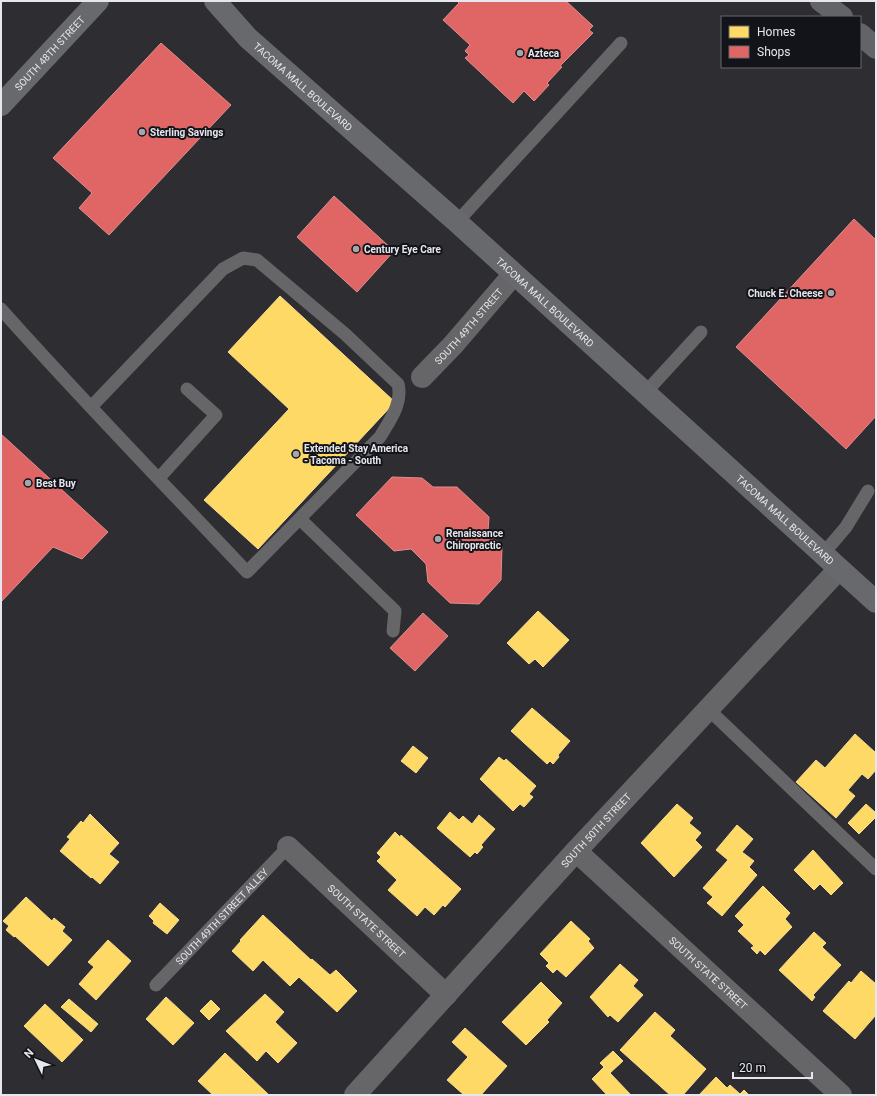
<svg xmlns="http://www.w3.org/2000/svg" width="877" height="1096" font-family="Roboto,sans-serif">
	<rect width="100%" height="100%" fill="#2d2d32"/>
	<!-- homes -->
	<g fill="#ffd966" stroke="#f8dd8f">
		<polygon points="280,296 395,402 258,549 204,500 289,409 228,352"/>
		<polygon points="538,611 569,640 543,667 535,659 529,664 507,643"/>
		<polygon points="532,708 570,741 558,755 559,757 553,764 550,761 547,764 511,731"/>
		<polygon points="855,734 876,753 876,770 868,779 862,774 848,790 855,796 836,818 796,782 816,760 825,768"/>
		<polygon points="413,746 428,758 416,773 401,761"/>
		<polygon points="499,757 504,761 506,759 536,786 529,794 533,797 524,807 520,804 513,811 480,779"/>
		<polygon points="677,804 693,818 689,823 701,833 695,840 702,847 674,877 641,843"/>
		<polygon points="866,804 876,813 876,817 859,834 848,823"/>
		<polygon points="450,812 459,820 463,816 472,824 479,815 495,829 481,845 483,847 477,854 475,852 470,857 437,828"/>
		<polygon points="90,814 119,843 109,854 119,862 100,884 92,877 91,878 60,851 70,839 67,837 81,821 83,823"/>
		<polygon points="737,825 753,839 742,852 754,861 749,867 757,875 722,916 707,903 713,897 703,888 728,860 716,850"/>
		<polygon points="395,832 400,837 401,835 461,889 445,907 443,905 434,915 425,907 417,916 388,890 397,880 377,861 381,857 377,853"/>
		<polygon points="813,850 843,883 831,895 820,884 814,890 794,870"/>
		<polygon points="763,886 790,913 785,919 792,927 765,955 760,950 757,954 751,948 754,946 738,931 744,925 735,916"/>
		<polygon points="26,897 52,921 54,918 65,927 62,931 72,940 48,966 15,936 14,937 6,930 9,926 3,921"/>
		<polygon points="160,903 179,920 167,934 153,923 154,921 149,916"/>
		<polygon points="263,915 311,960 312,959 330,975 336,970 357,991 337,1012 299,977 290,986 263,960 253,971 232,951 241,941 240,940"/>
		<polygon points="571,921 590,939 588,941 594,948 566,977 557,969 553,973 546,966 549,963 540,954"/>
		<polygon points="814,932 826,943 822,947 841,965 813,995 815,997 812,1001 779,970"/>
		<polygon points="108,940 131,961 96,1000 79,984 94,967 88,962"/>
		<polygon points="620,964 638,980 633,986 643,995 618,1022 610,1015 608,1017 590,997"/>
		<polygon points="861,971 876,984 876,1015 855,1039 823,1011 849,981 851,983"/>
		<polygon points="541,982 562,1003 547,1020 549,1022 526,1045 502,1022"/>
		<polygon points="265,994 284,1012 275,1022 297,1043 278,1063 266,1051 257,1061 226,1031"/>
		<polygon points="166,997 194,1023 173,1045 146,1019"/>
		<polygon points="69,999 98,1024 91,1032 61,1007"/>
		<polygon points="211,1000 220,1009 209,1020 200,1011"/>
		<polygon points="45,1004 83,1040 62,1062 24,1026"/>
		<polygon points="655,1012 675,1030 670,1036 706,1069 683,1095 670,1095 620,1050"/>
		<polygon points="465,1028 507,1066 481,1095 464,1095 447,1080 468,1057 452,1042"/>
		<polygon points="613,1051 623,1061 610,1073 600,1063"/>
		<polygon points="225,1053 269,1095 213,1095 198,1081"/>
		<polygon points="604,1067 610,1073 631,1095 607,1095 592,1079"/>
		<polygon points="716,1077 727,1088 730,1085 740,1094 744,1090 749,1095 699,1095"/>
	</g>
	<!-- shops -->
	<g fill="#e06666" stroke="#e28d8f">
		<polygon points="457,1 566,1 593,26 589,30 593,33 560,66 562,67 547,83 549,85 534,101 524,91 513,103 465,58 469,55 465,51 470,45 443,20 459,3"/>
		<polygon points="161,43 231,105 109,235 79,208 92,193 53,158"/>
		<polygon points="334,196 394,251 357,292 297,237"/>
		<polygon points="854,219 876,240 876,416 846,449 736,347"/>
		<polygon points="1,434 108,532 82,559 53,547 1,602"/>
		<polygon points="392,477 422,478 433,487 457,487 489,517 488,532 502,546 501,580 479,604 450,603 428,582 426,564 411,549 394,551 356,515"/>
		<polygon points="423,613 448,636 415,671 390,648"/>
	</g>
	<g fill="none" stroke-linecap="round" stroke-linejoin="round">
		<!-- service -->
		<g stroke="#666668" stroke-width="13">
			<polyline points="457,222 621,43"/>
			<path d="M1,309C81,399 165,485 247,572L380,437C390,420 403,403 398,384L345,334L257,260L243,258L223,269L91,407"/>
			<polyline points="645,393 701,332"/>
			<polyline points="159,478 216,415 187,389"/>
			<polyline points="300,519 395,611 393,631"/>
			<polyline points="823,554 846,527 868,491"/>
			<polyline points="708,709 876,869"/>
			<path id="s1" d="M156,985L288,847"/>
		</g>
		<!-- minor -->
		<g stroke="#666668" stroke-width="22">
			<path id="s2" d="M422,377L453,345L514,274"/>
			<path id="s3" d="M288,847L446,995"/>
			<path id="s4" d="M576,851L841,1095"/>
			<path id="s5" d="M355,1095L576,851L839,569"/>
		</g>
		<!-- secondary -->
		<g stroke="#68696c" stroke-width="22">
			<path id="s6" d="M215,1L248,38L457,222L876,602"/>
			<path id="s7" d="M1,105L98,1"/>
		</g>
		<!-- motorway -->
		<g stroke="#636468" stroke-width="22">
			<polyline points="821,1 842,17"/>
			<polyline points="860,34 876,48"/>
		</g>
	</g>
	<!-- markers -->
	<g fill="#a5a6ac" stroke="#131419" stroke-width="1.5">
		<circle cx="520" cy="53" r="4"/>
		<circle cx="142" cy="132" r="4"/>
		<circle cx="356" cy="249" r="4"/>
		<circle cx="831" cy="293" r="4"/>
		<circle cx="296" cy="454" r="4"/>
		<circle cx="28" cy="483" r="4"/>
		<circle cx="438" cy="539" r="4"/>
	</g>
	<g text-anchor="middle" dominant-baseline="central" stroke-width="4" stroke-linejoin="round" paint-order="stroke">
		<!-- street labels -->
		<g font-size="10" fill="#e6e7ee" stroke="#131419">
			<text stroke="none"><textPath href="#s7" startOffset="71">SOUTH 48TH STREET</textPath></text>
			<text stroke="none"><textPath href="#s6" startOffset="123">TACOMA MALL BOULEVARD</textPath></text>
			<text stroke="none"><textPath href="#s6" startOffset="447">TACOMA MALL BOULEVARD</textPath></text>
			<text stroke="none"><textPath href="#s2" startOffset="69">SOUTH 49TH STREET</textPath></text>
			<text stroke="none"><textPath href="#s6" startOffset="771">TACOMA MALL BOULEVARD</textPath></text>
			<text stroke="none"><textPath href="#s5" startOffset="358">SOUTH 50TH STREET</textPath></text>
			<text stroke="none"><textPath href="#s1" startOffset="95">SOUTH 49TH STREET ALLEY</textPath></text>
			<text stroke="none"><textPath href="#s3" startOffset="108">SOUTH STATE STREET</textPath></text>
			<text stroke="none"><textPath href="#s4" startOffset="180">SOUTH STATE STREET</textPath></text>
		</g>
		<!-- poi labels -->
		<g font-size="10" font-weight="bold" fill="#e6e7ee" stroke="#131419" text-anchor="start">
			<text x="528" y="53">Azteca</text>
			<text x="150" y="132">Sterling Savings</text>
			<text x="364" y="249">Century Eye Care</text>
			<text x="823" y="293" text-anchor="end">Chuck E. Cheese</text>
			<text x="304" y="448">Extended Stay America<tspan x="304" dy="12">- Tacoma - South</tspan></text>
			<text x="36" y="483">Best Buy</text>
			<text x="446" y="533">Renaissance<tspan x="446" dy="12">Chiropractic</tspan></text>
		</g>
	</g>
	<!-- border -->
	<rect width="877" height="1096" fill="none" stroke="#e6e7ee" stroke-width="4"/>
	<!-- legend -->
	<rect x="721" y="16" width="140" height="52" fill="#131419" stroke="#67686e"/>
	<rect x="729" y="26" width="20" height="12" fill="#ffd966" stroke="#67686e"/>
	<text x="757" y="36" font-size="12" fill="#e6e7ee">Homes</text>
	<rect x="729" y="46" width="20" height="12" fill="#e06666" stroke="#67686e"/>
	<text x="757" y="56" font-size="12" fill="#e6e7ee">Shops</text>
	<!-- north arrow -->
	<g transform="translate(36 1060) rotate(313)" stroke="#131419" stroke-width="3" paint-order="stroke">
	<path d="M0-3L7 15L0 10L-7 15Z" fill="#e6e7ee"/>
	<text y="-6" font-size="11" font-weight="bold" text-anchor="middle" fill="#e6e7ee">N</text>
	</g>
	<!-- scale -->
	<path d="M733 1072v6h79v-6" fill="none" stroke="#e6e7ee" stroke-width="2"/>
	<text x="739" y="1072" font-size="12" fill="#e6e7ee" stroke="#131419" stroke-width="3" paint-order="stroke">20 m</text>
</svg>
